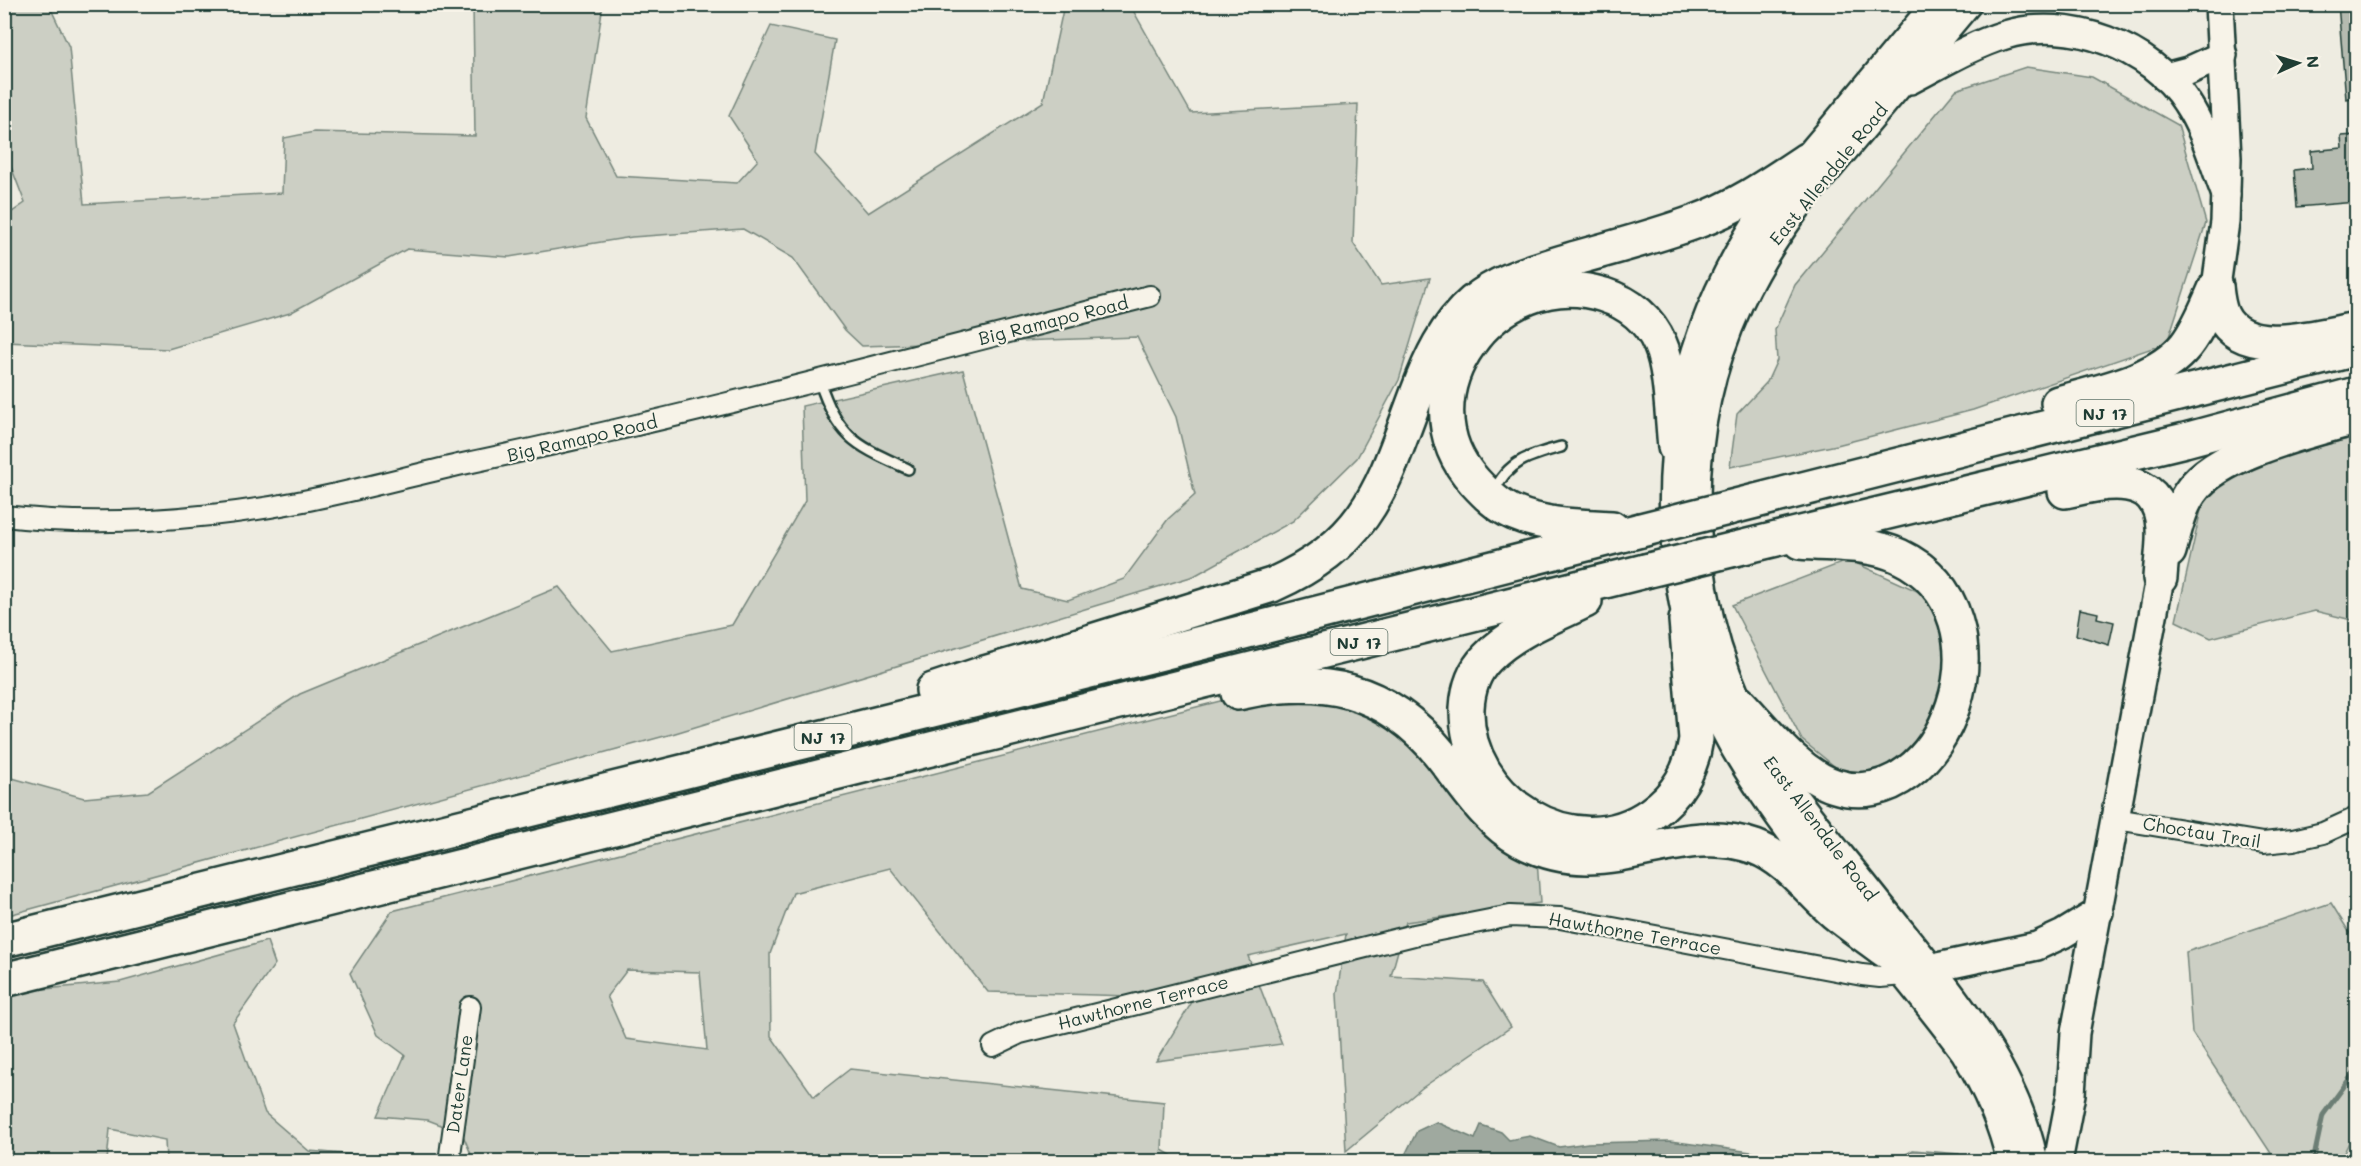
<svg xmlns="http://www.w3.org/2000/svg" width="2361" height="1166" font-family="Mali,sans-serif">
	<rect width="100%" height="100%" fill="#eeece1"/>
	<filter id="ink" filterUnits="userSpaceOnUse"><feTurbulence type="fractalNoise" baseFrequency=".0167" numOctaves="2"/><feDisplacementMap in="SourceGraphic" scale="12" xChannelSelector="R" yChannelSelector="G"/><feConvolveMatrix kernelMatrix="1 2 1 2 8 2 1 2 1" color-interpolation-filters="sRGB"/></filter>
	<g filter="url(#ink)">
		<!-- green -->
		<g fill="#cccfc4" stroke="#76867c" stroke-width="1.5" fill-rule="evenodd">
			<polygon points="5,4 49,5 69,47 84,204 282,193 284,138 314,132 475,136 473,5 603,4 586,118 616,176 737,183 758,160 729,116 771,26 835,40 815,154 868,213 1043,102 1064,5 1130,5 1191,113 1358,104 1353,243 1381,285 1430,278 1399,380 1357,458 1293,521 1194,576 672,734 5,916 5,776 84,798 148,792 300,694 559,587 612,651 732,625 805,501 802,406 963,370 1022,589 1068,600 1124,579 1168,519 1195,495 1176,417 1137,337 862,346 845,330 793,258 743,229 632,237 509,257 407,249 290,313 168,349 5,342 5,217 25,203 5,151"/>
			<polygon points="2026,67 2092,77 2178,125 2206,223 2167,343 1973,410 1837,445 1730,467 1737,414 1767,382 1777,360 1775,330 1795,285 1956,90"/>
			<polygon points="2356,437 2356,621 2315,611 2211,638 2176,621 2209,474"/>
			<polygon points="1849,560 1926,595 1950,653 1927,737 1897,764 1850,779 1802,740 1732,605"/>
			<path d="M1367,691L1536,845L1540,903L1406,922L1391,976L1483,982L1511,1027L1422,1088L1346,1151L1337,994L1346,934L1248,956L1282,1044L1156,1061L1208,976L1131,996L988,992L890,868L793,893L770,954L771,1036L814,1097L850,1069L1164,1102L1162,1150L1183,1162L474,1161L462,1133L428,1120L378,1116L405,1055L378,1035L350,973L392,911L1232,698ZM627,970L700,972L707,1050L626,1039L607,996Z"/>
			<polygon points="2331,903 2356,943 2356,1128 2340,1161 2276,1161 2192,1033 2186,952"/>
			<polygon points="267,941 275,964 233,1023 265,1113 309,1151 428,1161 166,1161 165,1140 110,1129 107,1161 5,1161 5,997 34,990 120,982"/>
		</g>
		<!-- water -->
		<g fill="#9fa99f" stroke="#6c7e74" stroke-width="1.5">
			<polygon points="1436,1122 1475,1139 1481,1125 1501,1132 1509,1140 1530,1136 1559,1147 1588,1143 1670,1141 1751,1152 1796,1161 1402,1161 1417,1131"/>
			<polygon points="1913,1150 1959,1154 1964,1161 1895,1161"/>
		</g>
		<g fill="none" stroke-linecap="round" stroke-linejoin="round">
			<!-- stream -->
			<polyline stroke="#6c7e74" stroke-width="5" points="2313,1162 2323,1115 2356,1070"/>
		</g>
		<!-- building -->
		<g fill="#b5bbb0" stroke="#1f3d34" stroke-width="1.5">
			<polygon points="2338,4 2356,4 2356,98 2346,99"/>
			<polygon points="2356,135 2356,202 2297,207 2294,170 2312,168 2311,151 2342,148 2341,136"/>
			<polygon points="2080,609 2098,613 2097,618 2114,622 2109,645 2076,635"/>
		</g>
		<g fill="none" stroke-linecap="round" stroke-linejoin="round">
			<!-- service casing -->
			<g stroke="#1f3d34" stroke-width="14">
				<g id="service">
					<path d="M819,380C839,439 854,444 908,469"/>
					<path d="M1494,492C1507,461 1531,455 1561,447"/>
				</g>
			</g>
			<!-- minor casing -->
			<g stroke="#1f3d34" stroke-width="24">
				<g id="minor">
					<path d="M4,516C97,527 206,520 298,502C352,492 405,477 458,465C691,416 920,354 1150,296"/>
					<polyline points="2116,819 2263,843 2293,840 2323,833 2356,818"/>
					<polyline points="993,1046 1020,1033 1414,935 1510,916 1560,918 1862,975 1880,977 1904,975"/>
					<polyline points="449,1162 470,1007"/>
				</g>
			</g>
			<!-- secondary casing -->
			<g stroke="#1f3d34" stroke-width="32">
				<g id="secondary">
					<path d="M1936,4C1899,48 1863,92 1826,136C1799,168 1770,200 1748,237C1680,349 1659,473 1683,601C1692,651 1708,701 1733,745C1797,855 1889,949 1965,1052C1986,1087 2002,1121 2011,1162"/>
					<path d="M1967,4L1805,196C1780,229 1757,264 1739,303C1673,447 1684,618 1765,754C1796,805 1837,851 1874,898C1937,978 2014,1059 2034,1162"/>
					<polyline points="2165,77 2188,71 2223,55"/>
					<path d="M1910,80C1941,64 1972,45 2005,35C2069,16 2151,46 2187,103C2205,130 2214,165 2226,195"/>
					<polyline points="2216,287 2225,222 2227,158 2219,4"/>
					<polyline points="1914,972 2037,946 2063,934 2099,912"/>
					<polyline points="2058,1162 2071,1094 2075,1033 2160,578"/>
				</g>
			</g>
			<!-- trunk casing -->
			<g stroke="#1f3d34" stroke-width="38">
				<g id="trunk">
					<path d="M2216,287C2217,296 2218,306 2222,315C2242,358 2315,337 2352,330"/>
					<path d="M2058,403C2100,391 2157,381 2186,345C2199,328 2207,307 2216,287"/>
					<path d="M2065,491C2104,482 2159,469 2163,527C2164,544 2161,561 2160,578"/>
					<polyline points="1728,508 2356,349"/>
					<path d="M1612,528C1579,526 1544,526 1514,513C1498,506 1486,494 1475,482C1395,395 1499,260 1604,295C1629,303 1649,319 1660,344C1671,368 1672,419 1675,447"/>
					<polyline points="1731,550 2185,440 2356,394"/>
					<path d="M2169,551C2175,531 2179,507 2192,490C2218,453 2308,431 2351,419"/>
					<path d="M1585,601C1552,617 1513,631 1487,658C1474,671 1468,690 1467,708C1464,799 1574,869 1651,814C1678,795 1691,771 1696,739L1686,620"/>
					<path d="M933,690L981,674L1050,654L1272,585C1370,541 1382,487 1417,394C1430,359 1445,326 1473,302C1501,279 1535,271 1569,260C1611,248 1654,237 1695,222C1735,208 1770,184 1806,160"/>
					<path d="M1238,693C1320,674 1386,687 1441,755C1465,785 1486,821 1521,840C1606,887 1674,818 1755,847C1789,860 1808,890 1835,913C1851,926 1869,938 1886,951"/>
					<path d="M1739,703C1765,730 1799,775 1835,786C1943,820 2021,614 1899,556C1870,542 1831,545 1800,542"/>
					<polyline points="4,940 1158,654 1641,530"/>
					<polyline points="4,980 1645,571"/>
				</g>
			</g>
			<!-- service -->
			<use href="#service" stroke="#f7f3e8" stroke-width="9"/>
			<!-- minor -->
			<use href="#minor" stroke="#f7f3e8" stroke-width="20"/>
			<!-- secondary -->
			<use href="#secondary" stroke="#f7f3e8" stroke-width="27"/>
			<!-- trunk -->
			<use href="#trunk" stroke="#f7f3e8" stroke-width="33"/>
			<!-- trunk-bridge casing -->
			<g stroke="#1f3d34" stroke-width="38" stroke-linecap="butt">
				<g id="trunk-bridge">
					<polyline points="1641,530 1728,508"/>
					<polyline points="1645,571 1731,550"/>
				</g>
			</g>
			<!-- trunk-bridge -->
			<use href="#trunk-bridge" stroke="#f7f3e8" stroke-width="33"/>
		</g>
	</g>
	<g text-anchor="middle" dominant-baseline="central" stroke-width="4.5" stroke-linejoin="round" paint-order="stroke">
		<!-- shield labels -->
		<g fill="#f7f3e8" stroke="#60746a" stroke-width="1.5">
			<rect x="2076.5" y="400" width="57" height="26" rx="4.5"/>
			<rect x="1330.5" y="629" width="57" height="26" rx="4.5"/>
			<rect x="794.5" y="724" width="57" height="26" rx="4.5"/>
		</g>
		<g font-size="16" font-weight="bold" fill="#1f3d34">
			<text x="2105" y="413">NJ 17</text>
			<text x="1359" y="642">NJ 17</text>
			<text x="823" y="737">NJ 17</text>
		</g>
		<!-- street labels -->
		<g font-size="18" fill="#1f3d34" stroke="#f7f3e8">
			<text transform="translate(1828 174) rotate(-51)">East Allendale Road</text>
			<text transform="translate(1053 320) rotate(-14)">Big Ramapo Road</text>
			<text transform="translate(582 438) rotate(-13)">Big Ramapo Road</text>
			<text transform="translate(1821 828) rotate(53)">East Allendale Road</text>
			<text transform="translate(2202 832) rotate(9)">Choctau Trail</text>
			<text transform="translate(1635 933) rotate(10)">Hawthorne Terrace</text>
			<text transform="translate(1143 1002) rotate(-14)">Hawthorne Terrace</text>
			<text transform="translate(459 1084) rotate(-82)">Dater Lane</text>
		</g>
	</g>
	<!-- margin -->
	<rect width="2361" height="1166" fill="none" stroke="#f7f3e8" stroke-width="24"/>
	<rect x="12" y="12" width="2337" height="1142" fill="none" stroke="#1f3d34" stroke-width="2" filter="url(#ink)"/>
	<!-- north arrow -->
	<g transform="translate(2298 63) rotate(86)" stroke="#f7f3e8" stroke-width="4.5" paint-order="stroke">
	<path d="M0-4.5L10 22L0 15L-10 22Z" fill="#1f3d34"/>
	<text y="-9" font-size="16" font-weight="bold" text-anchor="middle" fill="#1f3d34">N</text>
	</g>
</svg>
